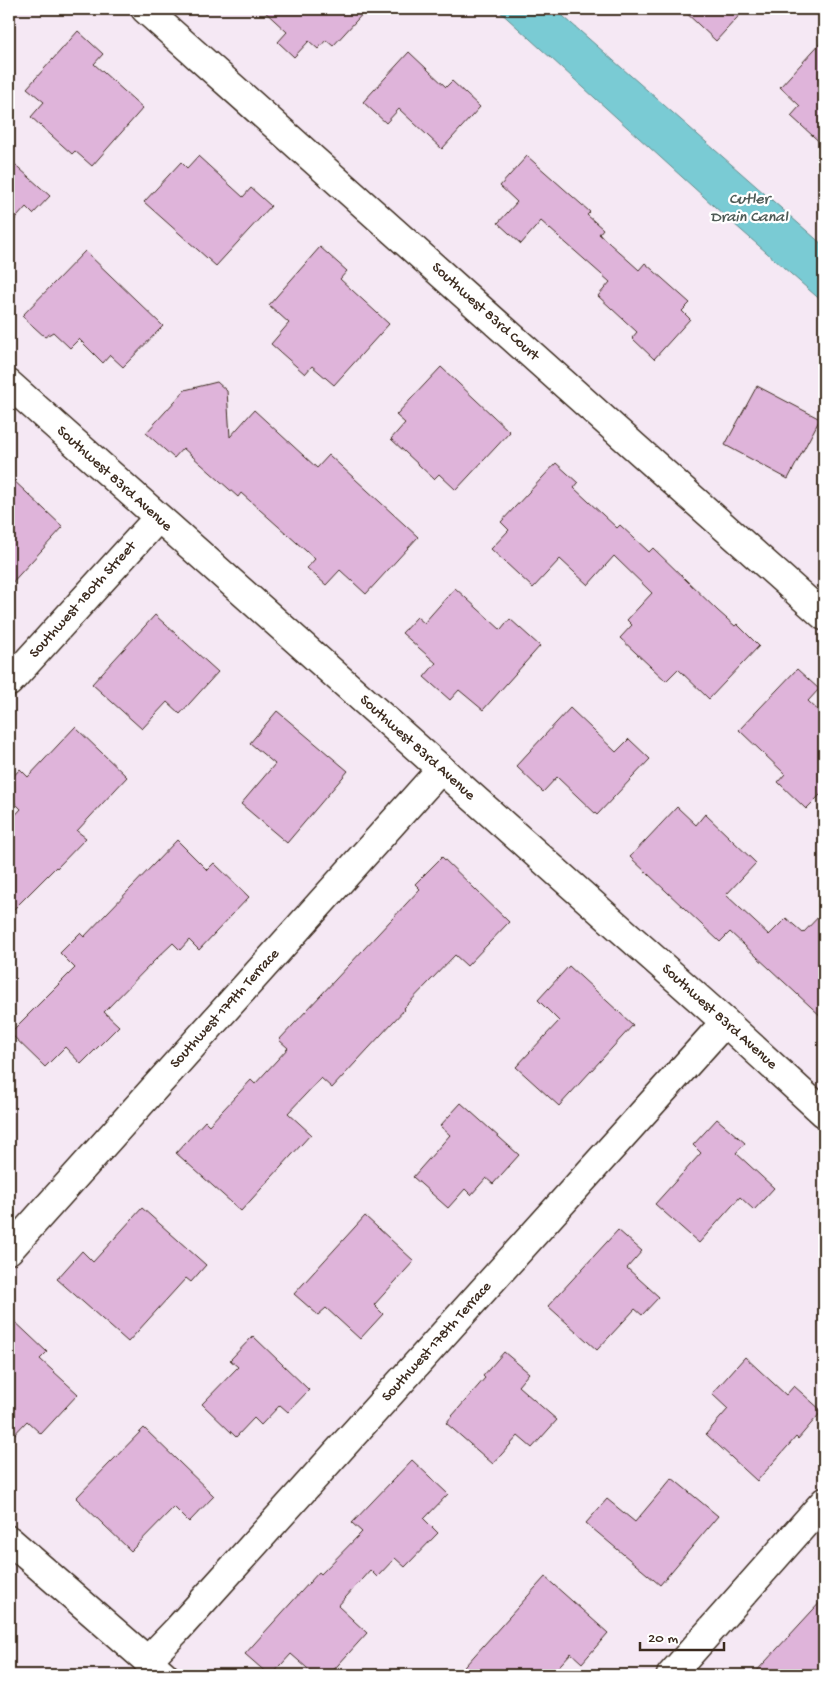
<svg xmlns="http://www.w3.org/2000/svg" width="833" height="1684" font-family="'Gochi Hand',sans-serif">
	<rect width="100%" height="100%" fill="#f5e8f4"/>
	<filter id="ink" filterUnits="userSpaceOnUse"><feTurbulence type="fractalNoise" baseFrequency=".02" numOctaves="2"/><feDisplacementMap in="SourceGraphic" scale="10" xChannelSelector="R" yChannelSelector="G"/><feConvolveMatrix kernelMatrix="1 2 1 2 8 2 1 2 1" color-interpolation-filters="sRGB"/></filter>
	<g filter="url(#ink)">
		<!-- water -->
		<polygon fill="#7acbd4" stroke="#618b8b" points="497,9 555,9 824,246 824,303 725,216"/>
		<!-- building -->
		<g fill="#dfb4da" stroke="#3b2a1e">
			<polygon points="262,9 367,9 333,46 326,40 318,49 309,41 294,57 278,42 287,32"/>
			<polygon points="682,9 745,9 716,41"/>
			<polygon points="78,31 103,54 94,64 143,108 92,166 75,151 72,154 31,117 44,102 27,88"/>
			<polygon points="824,39 824,146 791,116 800,106 780,87"/>
			<polygon points="409,52 446,87 452,81 480,107 442,149 399,109 386,123 363,102"/>
			<polygon points="198,156 243,197 251,188 271,206 216,266 144,202 181,162 187,168"/>
			<polygon points="527,156 590,212 587,215 603,229 599,234 639,270 645,263 690,303 682,311 690,319 654,359 632,338 637,332 598,296 610,282 541,221 521,244 498,223 517,202 500,186"/>
			<polygon points="9,159 50,196 33,214 26,207 9,226"/>
			<polygon points="320,247 347,271 340,279 389,324 334,385 312,366 305,374 271,344 289,323 269,305"/>
			<polygon points="85,251 163,326 123,367 110,355 103,363 79,339 70,348 53,332 45,337 22,316"/>
			<polygon points="441,367 510,432 456,490 439,474 434,479 391,439 405,423 396,415"/>
			<polygon points="217,382 227,391 230,437 254,410 317,468 329,455 418,537 366,594 340,570 326,585 307,568 315,559 241,493 238,497 183,448 174,458 146,433 185,390"/>
			<polygon points="757,386 820,419 788,479 725,445"/>
			<polygon points="556,463 578,483 574,488 617,528 620,525 649,552 653,548 718,611 735,626 737,624 759,646 709,699 678,669 666,681 620,638 632,625 627,620 652,593 614,556 588,585 560,559 533,588 491,549 509,530 501,522"/>
			<polygon points="9,476 63,527 9,586"/>
			<polygon points="455,588 501,630 510,619 540,646 483,710 459,690 450,700 424,677 436,663 402,633 417,617 424,623"/>
			<polygon points="155,615 218,672 180,714 167,702 142,729 92,684"/>
			<polygon points="797,669 819,689 808,701 824,716 824,791 806,809 778,782 785,774 739,730"/>
			<polygon points="570,708 616,752 629,739 650,759 597,815 557,777 543,792 516,766"/>
			<polygon points="277,711 348,771 287,843 241,804 275,764 250,743"/>
			<polygon points="75,727 127,777 77,831 86,838 57,868 56,867 9,914 9,822 21,809 9,797 9,781 20,769 28,777"/>
			<polygon points="677,807 696,825 705,814 756,863 726,895 769,935 786,918 803,933 824,911 824,1019 730,932 720,942 630,857"/>
			<polygon points="177,840 207,870 214,863 249,897 199,950 189,940 180,950 173,943 155,960 104,1012 119,1026 81,1064 65,1047 45,1067 10,1033 75,968 60,953 80,933 84,937"/>
			<polygon points="442,857 509,922 467,966 455,955 404,1008 405,1009 332,1088 321,1078 288,1113 311,1134 241,1211 176,1153 205,1121 209,1125 251,1080 255,1084 288,1048 279,1040 420,889 415,884"/>
			<polygon points="569,966 633,1025 559,1106 516,1067 559,1021 538,1000"/>
			<polygon points="461,1103 519,1155 493,1184 486,1178 471,1195 465,1189 448,1208 413,1177 450,1135 440,1126"/>
			<polygon points="717,1119 745,1143 736,1153 774,1188 754,1210 740,1197 699,1243 655,1204 701,1153 693,1145"/>
			<polygon points="142,1208 206,1265 191,1282 186,1278 128,1342 57,1279 82,1251 93,1262"/>
			<polygon points="365,1216 414,1261 374,1305 383,1314 360,1339 326,1308 318,1315 294,1294"/>
			<polygon points="618,1230 642,1251 627,1268 659,1297 642,1315 635,1309 597,1350 548,1306"/>
			<polygon points="9,1316 47,1352 40,1359 78,1394 41,1434 27,1421 9,1440"/>
			<polygon points="253,1336 309,1390 288,1412 280,1405 261,1425 254,1418 236,1437 202,1404 238,1367 230,1360"/>
			<polygon points="504,1352 529,1373 518,1386 557,1420 532,1448 518,1436 493,1464 446,1423 485,1378 483,1376"/>
			<polygon points="745,1357 786,1395 794,1386 822,1411 798,1439 796,1437 757,1481 706,1434 728,1409 712,1394"/>
			<polygon points="144,1428 214,1496 189,1522 174,1507 131,1551 76,1498"/>
			<polygon points="412,1460 448,1494 424,1519 438,1533 405,1567 395,1558 377,1577 370,1570 338,1606 367,1633 329,1675 315,1675 291,1654 272,1675 269,1675 245,1654 319,1572 321,1574 362,1532 352,1523"/>
			<polygon points="672,1478 718,1516 660,1585 586,1523 607,1499 635,1522"/>
			<polygon points="545,1577 608,1633 582,1663 571,1653 551,1675 457,1675"/>
			<polygon points="824,1598 824,1675 753,1675"/>
		</g>
		<g fill="none" stroke-linecap="round" stroke-linejoin="round">
			<!-- street casing -->
			<g stroke="#3b2a1e" stroke-width="31">
				<g id="street">
					<polyline points="145,9 824,616"/>
					<polyline points="9,384 725,1022 824,1113"/>
					<polyline points="9,682 158,518"/>
					<polyline points="9,1250 441,769"/>
					<polyline points="9,1540 164,1675"/>
					<polyline points="147,1661 176,1631 725,1022"/>
					<polyline points="671,1675 824,1502"/>
				</g>
			</g>
			<!-- street -->
			<use href="#street" stroke="#fff" stroke-width="28"/>
		</g>
	</g>
	<g text-anchor="middle" dominant-baseline="central" stroke-width="4.5" stroke-linejoin="round" paint-order="stroke">
		<!-- street labels -->
		<g font-size="15" fill="#3b2a1e" stroke="#fff">
			<text transform="translate(485 312) rotate(42)">Southwest 83rd Court</text>
			<text transform="translate(114 479) rotate(42)">Southwest 83rd Avenue</text>
			<text transform="translate(83 600) rotate(-48)">Southwest 180th Street</text>
			<text transform="translate(417 748) rotate(42)">Southwest 83rd Avenue</text>
			<text transform="translate(225 1009) rotate(-48)">Southwest 179th Terrace</text>
			<text transform="translate(719 1017) rotate(42)">Southwest 83rd Avenue</text>
			<text transform="translate(437 1342) rotate(-48)">Southwest 178th Terrace</text>
		</g>
		<!-- water labels -->
		<g font-size="16" font-style="italic" fill="#4e5a55" stroke="#fff">
			<text x="749" y="200">Cutler<tspan x="749" dy="18">Drain Canal</tspan></text>
		</g>
	</g>
	<!-- margin -->
	<rect width="833" height="1684" fill="none" stroke="#fff" stroke-width="30"/>
	<rect x="15" y="15" width="803" height="1654" fill="none" stroke="#3b2a1e" stroke-width="2" filter="url(#ink)"/>
	<!-- scale -->
	<path d="M640 1642v8h84v-8" fill="none" stroke="#3b2a1e" stroke-width="2.5"/>
	<text x="648" y="1642" font-size="15" fill="#3b2a1e" stroke="#ffffff" stroke-width="4" paint-order="stroke">20 m</text>
</svg>
